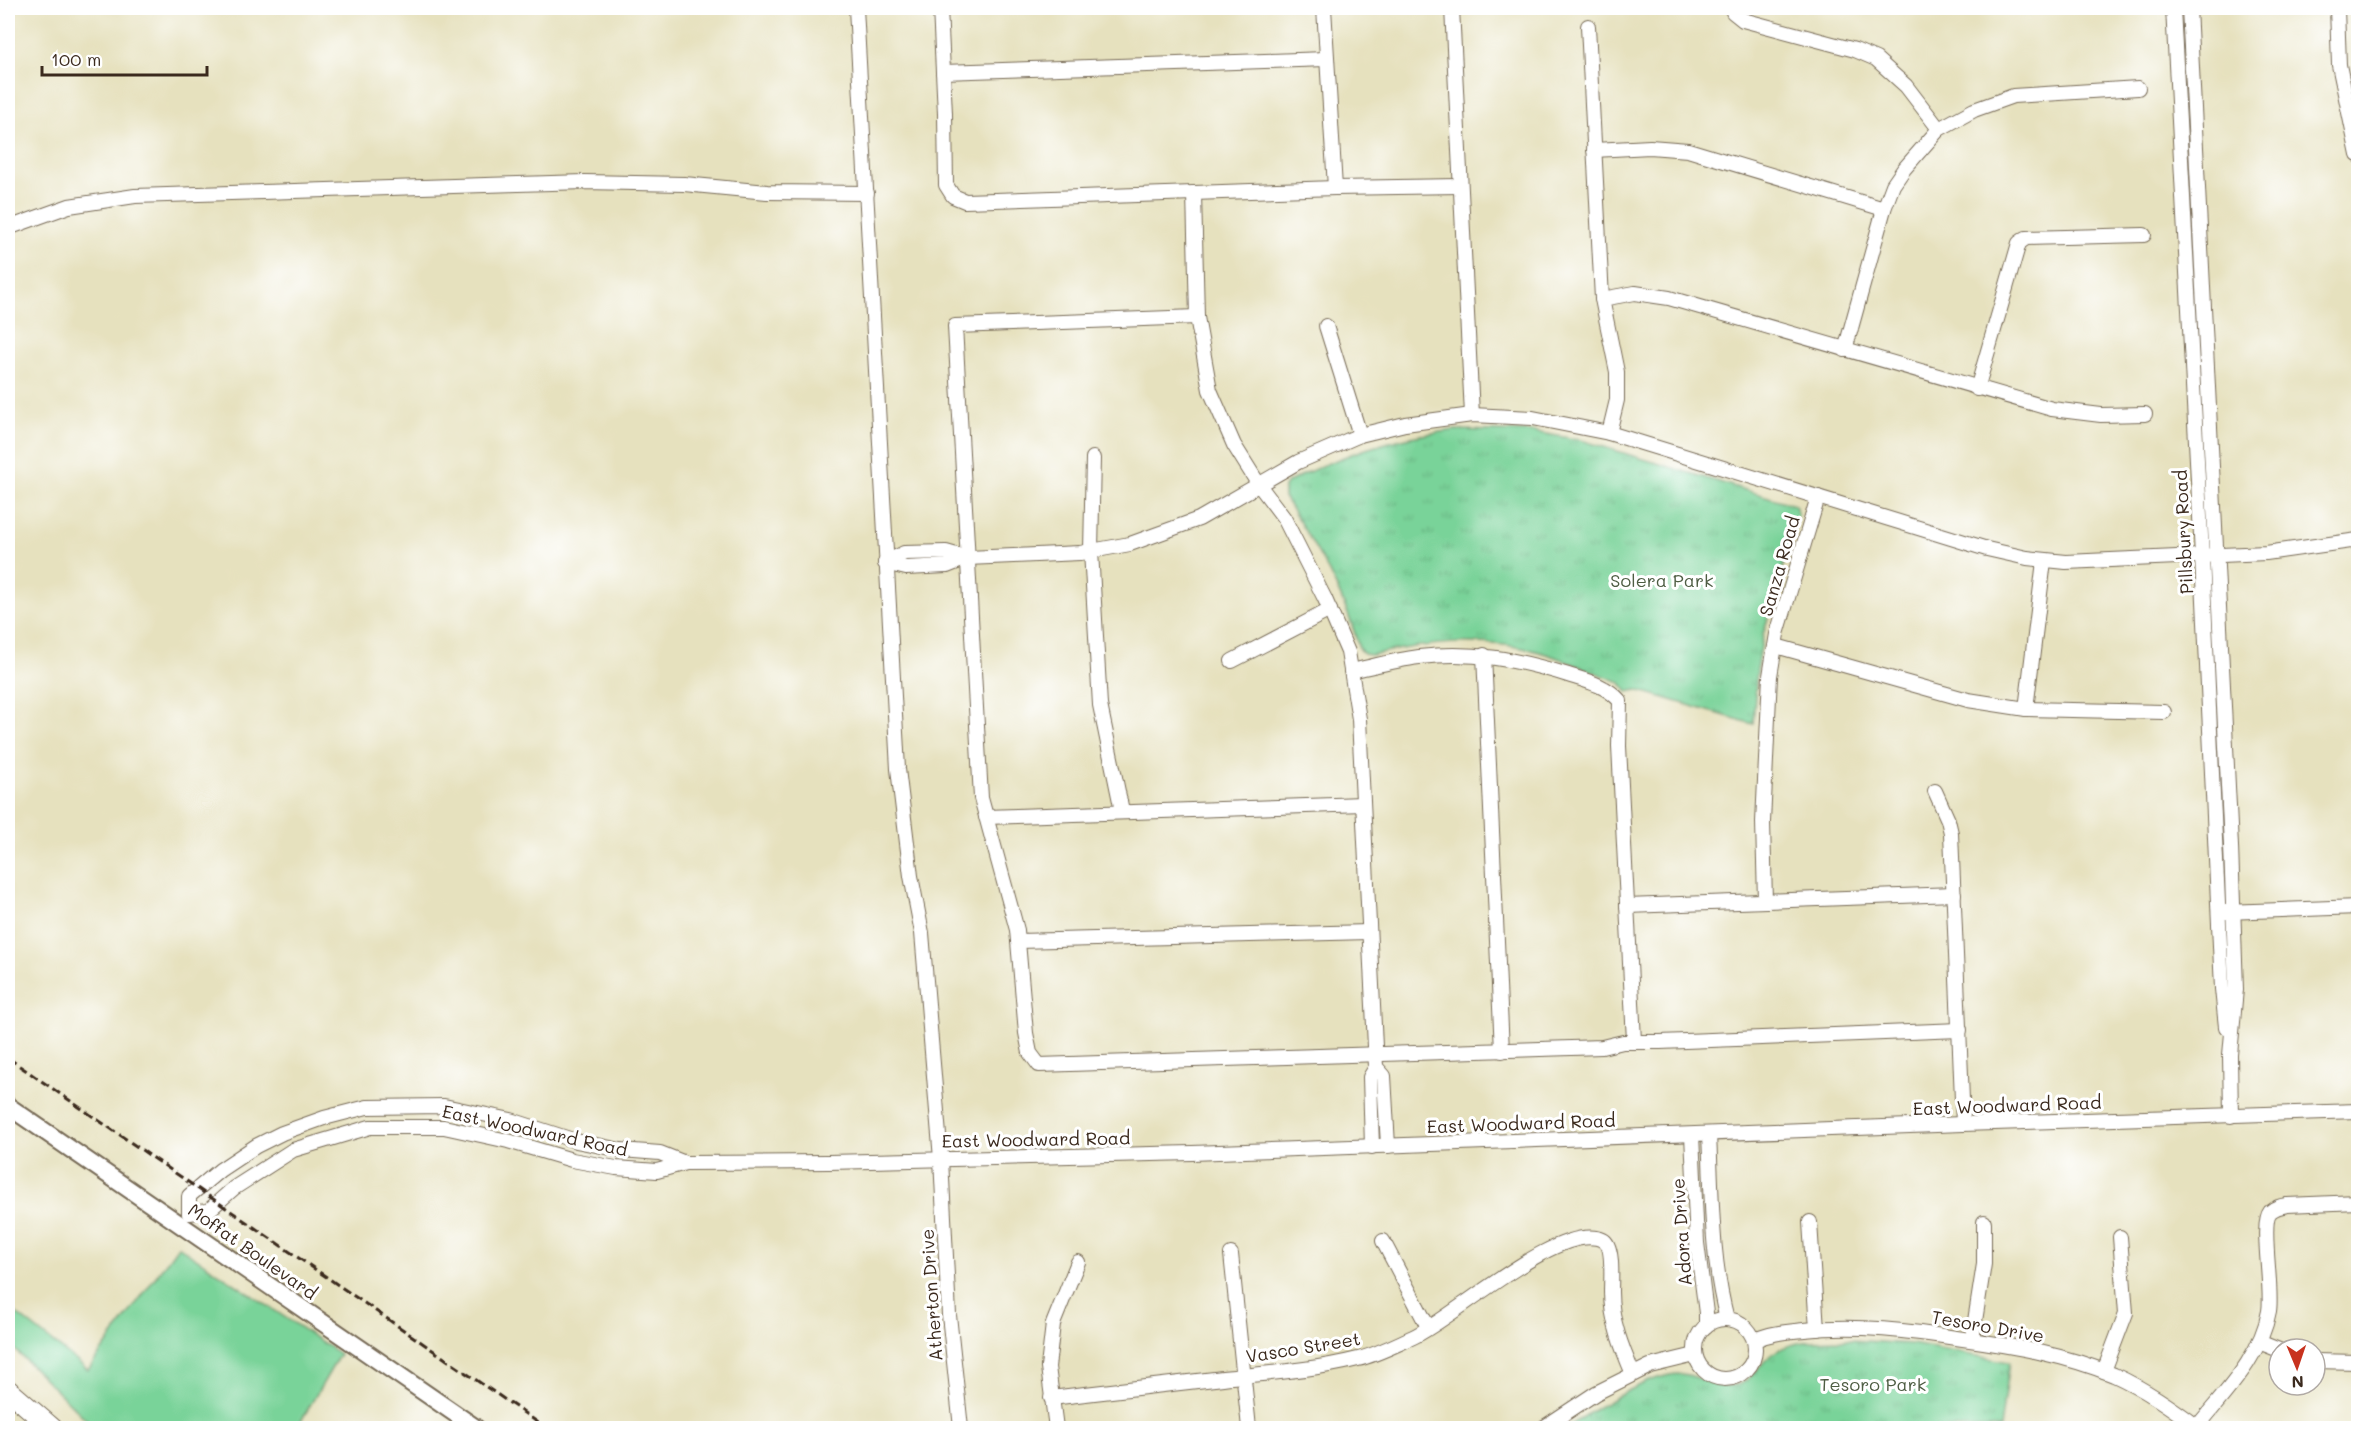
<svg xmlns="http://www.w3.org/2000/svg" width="2366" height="1436" font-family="Mali,sans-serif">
	<defs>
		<pattern id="park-tufts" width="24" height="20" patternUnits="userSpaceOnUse" patternTransform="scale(1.5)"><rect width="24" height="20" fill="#79d399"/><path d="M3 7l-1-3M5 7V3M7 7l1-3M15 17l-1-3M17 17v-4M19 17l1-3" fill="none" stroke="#6ab583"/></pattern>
	</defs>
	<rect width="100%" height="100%" fill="#fff"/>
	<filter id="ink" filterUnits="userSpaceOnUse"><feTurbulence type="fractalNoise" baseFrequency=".0167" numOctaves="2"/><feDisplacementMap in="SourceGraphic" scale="12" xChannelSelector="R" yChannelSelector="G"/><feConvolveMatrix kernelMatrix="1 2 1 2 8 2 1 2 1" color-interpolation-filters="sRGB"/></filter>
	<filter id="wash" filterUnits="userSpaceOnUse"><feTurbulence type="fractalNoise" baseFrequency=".008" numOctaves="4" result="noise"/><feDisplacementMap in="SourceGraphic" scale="24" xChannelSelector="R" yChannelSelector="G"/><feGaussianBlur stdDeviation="1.35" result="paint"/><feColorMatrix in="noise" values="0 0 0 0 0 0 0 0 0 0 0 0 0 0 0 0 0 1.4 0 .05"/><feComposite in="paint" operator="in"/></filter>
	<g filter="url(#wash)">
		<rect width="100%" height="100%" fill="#e6e1be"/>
		<!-- grass -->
		<polygon fill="#79d399" stroke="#5a7e5c" stroke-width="1.5" points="178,1246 340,1354 297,1428 95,1428 8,1343 8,1307 88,1370"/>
		<!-- park -->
		<g fill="url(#park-tufts)" stroke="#5a7e5c" stroke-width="1.5">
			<path d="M1456,430L1534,432L1581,440L1795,505L1798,515L1763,635L1757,670L1753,724L1637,690L1628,692L1620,682C1595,673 1571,662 1546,654C1488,636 1429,642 1371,655L1364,654L1359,649C1346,594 1314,545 1284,497V487L1287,483C1341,454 1396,436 1456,430Z"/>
			<path d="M1848,1340L1912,1344L2009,1362L2000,1428H1566C1593,1411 1649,1373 1681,1374C1700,1375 1715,1390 1734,1386C1752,1381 1757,1367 1769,1357C1789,1338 1822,1341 1848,1340Z"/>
		</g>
	</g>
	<g filter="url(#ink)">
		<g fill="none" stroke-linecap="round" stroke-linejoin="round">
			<!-- minor casing -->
			<g stroke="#776a56" stroke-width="16">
				<g id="minor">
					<polyline points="856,8 898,769 911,876 922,933 941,1159 949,1315 961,1428"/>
					<polyline points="940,8 945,114 946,185 953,196 965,201 1335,188 1460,186"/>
					<polyline points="1324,8 1335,188"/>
					<polyline points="1452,8 1472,415"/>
					<polyline points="1732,8 1733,12 1743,20 1855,50 1876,59 1906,86 1939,129 1904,169 1893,185 1884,209 1845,350"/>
					<polyline points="2173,8 2201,536 2222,989 2226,1027"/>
					<polyline points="2189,8 2231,846 2236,989 2230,1055 2231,1116"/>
					<polyline points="2337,8 2339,65 2358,155"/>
					<polyline points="1588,26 1602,299 1617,372 1617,400 1609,433"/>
					<polyline points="943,72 1326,59"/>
					<polyline points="1939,129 1974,110 2013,96 2138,88"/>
					<polyline points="1594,150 1650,147 1688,150 1884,209"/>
					<polyline points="1194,193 1197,317 1210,390 1234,445 1259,485 1284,518 1325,599 1348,652 1359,719 1376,1067 1370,1077 1372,1147"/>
					<polyline points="8,228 69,206 135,196 585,182 684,184 767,192 867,193"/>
					<polyline points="1602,299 1635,293 1669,298 2052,409 2101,415 2145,414"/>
					<polyline points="1197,317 955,326 981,798 1017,930 1026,1033 1030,1053 1039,1065 1602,1047 1623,1042 1660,1042 1960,1030"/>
					<polyline points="1326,326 1360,435"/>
					<polyline points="1977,389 2019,243 2026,238 2144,235"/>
					<polyline points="1093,458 1091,551 1100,705 1122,811"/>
					<polyline points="885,563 906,568 947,566 967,558 1080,553 1130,544 1199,519 1298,462 1360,435 1405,424 1472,415 1533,418 1609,433 1987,549 2027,558 2066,562 2266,553 2358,540"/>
					<polyline points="885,563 904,553 946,552 967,558"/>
					<polyline points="1776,646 1968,700 2026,709 2044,561"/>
					<polyline points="1484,655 1502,1051"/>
					<polyline points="1232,661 1330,610"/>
					<path d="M1351,671C1374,666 1396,660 1419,657C1473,651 1516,659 1568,675C1587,681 1606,685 1620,701L1619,746L1634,1041"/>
					<polyline points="2026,709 2164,712"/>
					<polyline points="1935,791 1948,820 1951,833 1963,1124"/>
					<polyline points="986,817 1363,804"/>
					<polyline points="1765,901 1763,822 1770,676 1777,634 1818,497"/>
					<polyline points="1627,906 1954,894"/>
					<polyline points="2226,912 2358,907"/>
					<polyline points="1018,941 1369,932"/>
					<polyline points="1376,1067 1384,1076 1388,1146"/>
					<path d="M1709,1134C1712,1195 1711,1259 1727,1319"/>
					<polyline points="1692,1135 1697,1243 1706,1313 1706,1326"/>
					<polyline points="189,1213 208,1211 234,1188 293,1150 370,1127 444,1127 508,1141 572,1160 616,1168 657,1171 685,1163 829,1162 1192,1153 1963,1124 2358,1111"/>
					<polyline points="189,1213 189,1196 220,1170 256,1146 282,1133 324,1118 367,1107 444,1106 511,1120 576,1141 621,1150 660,1153 685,1163"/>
					<polyline points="1810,1222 1817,1329"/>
					<polyline points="1383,1241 1428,1327"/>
					<polyline points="1231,1254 1249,1428"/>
					<circle cx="1725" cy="1349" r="30"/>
					<path d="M1755,1340C1770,1333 1786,1332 1804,1330C1857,1324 1910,1331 1963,1339C2014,1346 2066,1355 2114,1375C2145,1389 2172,1408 2199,1428"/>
					<polyline points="1972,1340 1984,1264 1984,1222"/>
					<polyline points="2259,1342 2279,1350"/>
					<polyline points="2315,1361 2358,1362"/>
					<polyline points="2104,1371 2126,1313 2120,1237"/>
					<path d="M1051,1398C1108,1391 1166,1385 1223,1378C1268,1373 1314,1370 1358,1359C1376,1355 1395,1345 1413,1337C1453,1319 1560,1220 1603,1240C1614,1245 1611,1281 1611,1292C1611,1321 1622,1348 1633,1374"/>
					<path d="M2197,1427C2225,1392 2261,1357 2269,1311C2273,1288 2260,1224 2270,1212C2275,1207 2281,1206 2287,1205L2358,1202"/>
					<polyline points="1056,1428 1048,1367 1053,1324 1078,1262"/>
					<polyline points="1543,1428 1596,1393 1650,1366 1695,1355"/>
				</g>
			</g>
			<!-- major casing -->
			<g stroke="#776a56" stroke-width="20">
				<polyline id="major" points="8,1106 476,1428"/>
			</g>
			<!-- highway casing -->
			<g stroke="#776a56" stroke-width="22">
				<polyline id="highway" points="8,1390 52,1428"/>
			</g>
			<!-- minor -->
			<use href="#minor" stroke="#fff" stroke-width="14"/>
			<!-- major -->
			<use href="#major" stroke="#fff" stroke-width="16"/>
			<!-- highway -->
			<use href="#highway" stroke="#fff" stroke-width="20"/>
			<!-- rail -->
			<polyline stroke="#3b2a1e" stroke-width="3" stroke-dasharray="9 4.5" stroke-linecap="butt" points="8,1058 546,1428"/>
		</g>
	</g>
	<g text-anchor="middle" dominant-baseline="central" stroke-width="6" stroke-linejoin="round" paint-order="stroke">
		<!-- street labels -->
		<g font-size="18" fill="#3b2a1e" stroke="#fff">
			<text transform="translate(2183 532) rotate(-93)">Pillsbury Road</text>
			<text transform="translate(1779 566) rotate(-74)">Sanza Road</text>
			<text transform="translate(2007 1105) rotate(-2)">East Woodward Road</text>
			<text transform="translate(1521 1123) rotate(-2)">East Woodward Road</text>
			<text transform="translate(535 1130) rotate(12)">East Woodward Road</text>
			<text transform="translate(1036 1139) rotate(-1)">East Woodward Road</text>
			<text transform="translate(1681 1232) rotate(-94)">Adora Drive</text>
			<text transform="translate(253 1251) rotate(35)">Moffat Boulevard</text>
			<text transform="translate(931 1295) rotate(-94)">Atherton Drive</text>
			<text transform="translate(1988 1326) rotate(10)">Tesoro Drive</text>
			<text transform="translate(1303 1347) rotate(-9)">Vasco Street</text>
		</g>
		<!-- park labels -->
		<g font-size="18" fill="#4e5d43" stroke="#fff">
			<text x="1662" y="580">Solera Park</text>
			<text x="1873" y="1384">Tesoro Park</text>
		</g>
	</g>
	<!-- margin -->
	<rect width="2366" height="1436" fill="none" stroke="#fff" stroke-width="30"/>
	<!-- north arrow -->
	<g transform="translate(2297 1367) rotate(178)"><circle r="28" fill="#ffffff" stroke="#b1aaa5" stroke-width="1.5"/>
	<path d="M0-4.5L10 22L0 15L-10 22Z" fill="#c8321e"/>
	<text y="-9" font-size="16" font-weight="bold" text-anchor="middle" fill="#3b2a1e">N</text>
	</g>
	<!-- scale -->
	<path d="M42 66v9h165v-9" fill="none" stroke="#3b2a1e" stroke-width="3"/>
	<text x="51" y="66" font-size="18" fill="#3b2a1e" stroke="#ffffff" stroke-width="4.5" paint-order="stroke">100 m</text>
</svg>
